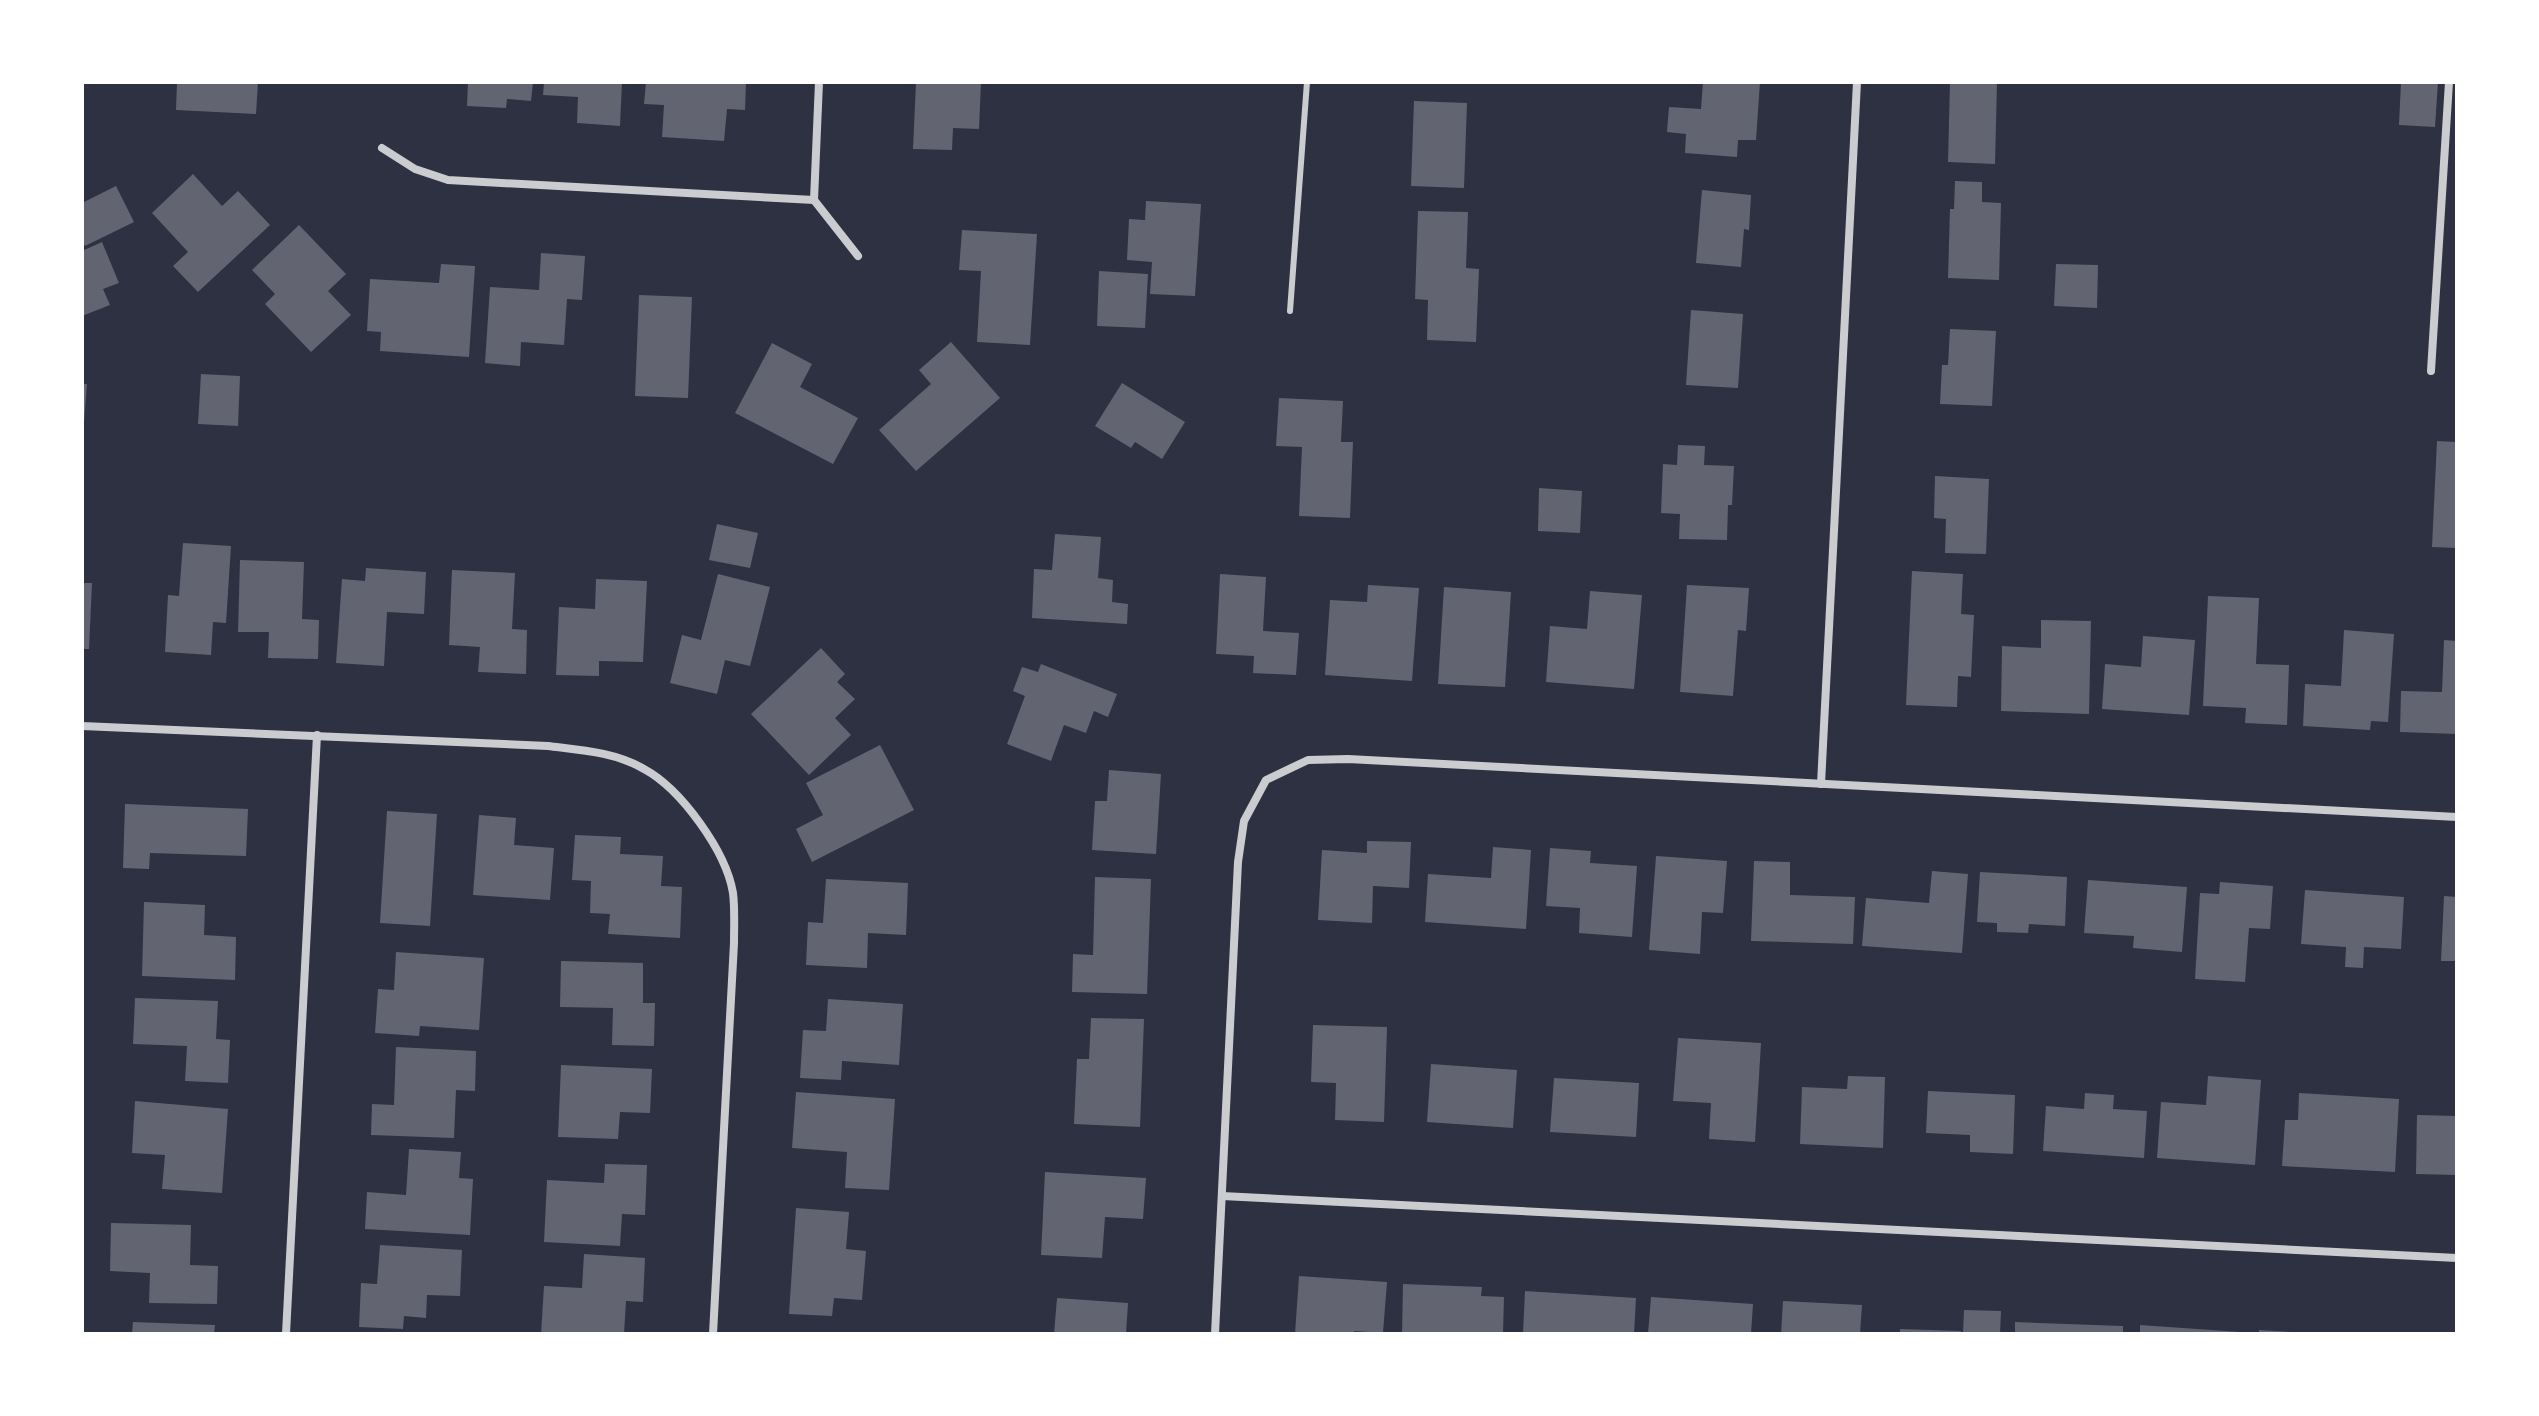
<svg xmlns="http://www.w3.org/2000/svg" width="2539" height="1416" font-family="Inter,sans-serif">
	<rect width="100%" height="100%" fill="#2d3142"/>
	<!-- building -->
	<g fill="#626471">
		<polygon points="177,82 258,82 256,114 176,110"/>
		<polygon points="468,82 533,82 531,101 507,99 506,108 467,106"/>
		<polygon points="544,82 622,82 620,126 577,123 578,97 543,95"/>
		<polygon points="646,82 746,82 745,110 727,109 724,141 662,137 664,105 644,104"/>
		<polygon points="916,82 981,82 979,129 953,128 952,150 913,149"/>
		<polygon points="1703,82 1760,82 1756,140 1738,140 1737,157 1685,153 1686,134 1667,132 1669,107 1701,109"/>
		<polygon points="1950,82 1997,82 1995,164 1948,162"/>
		<polygon points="2401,82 2438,82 2435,127 2399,125"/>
		<polygon points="1414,101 1467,103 1464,188 1411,186"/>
		<polygon points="193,174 222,206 238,191 270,225 198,292 173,266 188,252 152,213"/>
		<polygon points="1955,181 1982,182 1982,202 2001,203 1999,280 1948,278 1950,209 1954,209"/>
		<polygon points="116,186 134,222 85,246 82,240 82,203"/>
		<polygon points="1702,190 1751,195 1749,230 1744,229 1741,267 1696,263"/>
		<polygon points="1146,201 1201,204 1195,296 1150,294 1152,262 1127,260 1129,219 1145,220"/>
		<polygon points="1418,211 1468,212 1466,268 1479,269 1476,342 1427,340 1428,300 1415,299"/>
		<polygon points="299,225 346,274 328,291 351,315 311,352 265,304 275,294 252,270"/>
		<polygon points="962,230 1037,234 1030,345 977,342 981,271 959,270"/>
		<polygon points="102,242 119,283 103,289 110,305 82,316 82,251"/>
		<polygon points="541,253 585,256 582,300 567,299 564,345 521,342 520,366 485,363 490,287 539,290"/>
		<polygon points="441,264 475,266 469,357 380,351 381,332 367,331 370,279 439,283"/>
		<polygon points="2056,264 2098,265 2097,308 2054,306"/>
		<polygon points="1099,271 1148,274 1145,328 1097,326"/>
		<polygon points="639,295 692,297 688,398 635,396"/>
		<polygon points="1691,310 1743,314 1738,388 1686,385"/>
		<polygon points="1950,329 1996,331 1992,406 1940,404 1942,365 1948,365"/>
		<polygon points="951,342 1000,398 916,471 879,430 931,384 919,370"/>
		<polygon points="772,343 812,364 800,387 858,418 833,464 735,413"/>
		<polygon points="201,374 240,376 238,426 198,424"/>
		<polygon points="1122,383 1185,422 1162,459 1135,442 1131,448 1095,426"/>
		<polygon points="82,384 87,384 84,422 82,422"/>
		<polygon points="1279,398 1343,401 1341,442 1353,442 1350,518 1299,516 1302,447 1276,446"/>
		<polygon points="2437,441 2457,442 2457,548 2432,547"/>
		<polygon points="1678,445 1705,446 1704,465 1734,466 1732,505 1728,505 1727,540 1679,539 1680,514 1661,513 1663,464 1677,465"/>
		<polygon points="1935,476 1989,479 1986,554 1945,553 1946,519 1934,518"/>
		<polygon points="1539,488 1582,491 1580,533 1538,531"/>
		<polygon points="717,524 758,533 750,568 709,560"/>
		<polygon points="1055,534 1101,537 1098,578 1113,580 1112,602 1128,604 1127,624 1032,618 1034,569 1052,570"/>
		<polygon points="183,543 231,546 226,623 213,622 211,655 165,652 168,595 179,596"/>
		<polygon points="240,560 304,562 302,619 319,620 318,659 268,658 269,632 238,632"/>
		<polygon points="366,568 426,572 424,614 387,612 384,666 336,663 342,579 365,581"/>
		<polygon points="452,570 515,573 512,629 527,630 526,674 478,672 480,647 449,645"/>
		<polygon points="1912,571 1963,574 1961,614 1974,615 1971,677 1958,676 1957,707 1906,705"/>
		<polygon points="718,574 770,587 750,666 725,660 717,694 670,683 682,635 701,640"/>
		<polygon points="1220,574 1266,577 1263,631 1299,633 1296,675 1253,673 1254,656 1216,654"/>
		<polygon points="596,579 647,581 643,662 599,661 599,676 556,675 559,607 595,609"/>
		<polygon points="82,583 92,583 89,649 82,649"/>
		<polygon points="1368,585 1419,588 1412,681 1325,675 1330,600 1367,602"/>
		<polygon points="1687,585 1749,588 1746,631 1738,630 1733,696 1680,692"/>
		<polygon points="1444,587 1511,592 1505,687 1438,684"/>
		<polygon points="1590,591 1642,595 1634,689 1546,682 1550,626 1587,629"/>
		<polygon points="2208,596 2259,598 2256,664 2289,665 2287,725 2245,723 2246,708 2203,706"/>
		<polygon points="2041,620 2091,621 2089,714 2001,711 2002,646 2041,648"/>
		<polygon points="2344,630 2394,634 2388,722 2371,721 2370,730 2303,726 2305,684 2341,686"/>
		<polygon points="2143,636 2195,640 2189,715 2102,709 2105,664 2141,667"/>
		<polygon points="2444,640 2457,641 2457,734 2400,732 2401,691 2442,692"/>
		<polygon points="821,648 845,674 837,682 855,699 835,718 851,735 809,775 751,714"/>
		<polygon points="1041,664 1117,694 1108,717 1094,711 1086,733 1064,725 1051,761 1007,744 1025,696 1013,691 1022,667 1038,672"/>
		<polygon points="880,745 914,810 812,862 796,829 823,815 806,783"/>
		<polygon points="1109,770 1161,774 1156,854 1092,850 1095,801 1107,801"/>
		<polygon points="125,804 248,809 246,856 150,853 149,869 123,868"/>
		<polygon points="387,811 437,814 430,926 380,923"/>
		<polygon points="479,815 516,818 514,845 554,848 550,900 473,895"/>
		<polygon points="575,835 621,837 620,854 663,856 661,886 682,887 680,938 608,934 610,914 590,913 591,881 572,880"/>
		<polygon points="1367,841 1411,842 1409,888 1373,886 1372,923 1318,920 1322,850 1367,853"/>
		<polygon points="1493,847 1531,850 1526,929 1425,922 1428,874 1491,878"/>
		<polygon points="1550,848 1591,851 1590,863 1637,866 1632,937 1579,933 1580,908 1546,906"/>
		<polygon points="1656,856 1727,861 1723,913 1702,912 1700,954 1649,950"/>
		<polygon points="1754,861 1790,862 1790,895 1855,897 1853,944 1751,941"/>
		<polygon points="1932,871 1968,874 1962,953 1862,946 1866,898 1929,903"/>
		<polygon points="1980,872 2067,877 2065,926 2029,924 2028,933 1997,932 1997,923 1977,922"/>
		<polygon points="1095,877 1151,879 1147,994 1072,992 1073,954 1093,955"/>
		<polygon points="826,879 908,883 906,935 868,933 867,968 806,965 808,922 823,923"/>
		<polygon points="2088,880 2187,887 2182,952 2133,948 2134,936 2084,933"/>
		<polygon points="2220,882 2273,886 2270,929 2249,928 2245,982 2195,979 2200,893 2219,894"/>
		<polygon points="2305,890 2404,897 2401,949 2364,947 2363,968 2345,967 2346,947 2301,944"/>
		<polygon points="2444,896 2457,897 2457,961 2441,961"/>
		<polygon points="144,902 205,905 204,935 236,937 235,980 142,976"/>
		<polygon points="396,952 484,958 479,1030 420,1026 419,1036 375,1033 378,989 394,990"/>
		<polygon points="561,961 643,963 643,1003 655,1003 654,1046 612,1045 613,1008 560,1007"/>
		<polygon points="135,998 218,1001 216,1039 230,1040 228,1083 185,1081 187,1046 133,1044"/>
		<polygon points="828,999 903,1004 899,1065 842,1061 841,1080 800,1078 803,1030 826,1031"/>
		<polygon points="1091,1018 1144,1019 1140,1127 1074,1124 1077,1059 1089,1059"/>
		<polygon points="1313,1025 1387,1027 1384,1122 1335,1120 1336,1083 1311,1082"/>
		<polygon points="1678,1038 1761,1043 1755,1142 1709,1139 1711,1103 1673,1101"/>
		<polygon points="396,1047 476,1051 475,1091 456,1090 454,1138 371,1135 372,1104 394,1105"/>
		<polygon points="1431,1064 1517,1070 1513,1128 1427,1122"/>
		<polygon points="561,1065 652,1069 650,1113 620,1112 618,1139 558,1137"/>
		<polygon points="1848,1076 1885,1077 1883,1148 1800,1144 1802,1087 1847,1089"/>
		<polygon points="2208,1076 2261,1080 2255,1165 2157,1158 2161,1102 2206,1105"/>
		<polygon points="1554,1078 1639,1083 1636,1137 1550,1132"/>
		<polygon points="1928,1091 2015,1095 2013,1154 1970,1152 1970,1135 1926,1133"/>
		<polygon points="796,1092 895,1099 889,1190 845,1188 847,1152 792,1148"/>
		<polygon points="2085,1093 2114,1095 2113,1109 2147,1111 2144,1158 2043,1151 2046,1106 2084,1109"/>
		<polygon points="2299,1093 2399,1099 2395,1172 2282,1166 2285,1120 2298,1120"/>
		<polygon points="135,1101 228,1109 222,1193 162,1189 165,1155 132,1153"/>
		<polygon points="2417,1115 2457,1116 2457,1175 2416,1174"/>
		<polygon points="409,1149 461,1152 459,1178 473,1179 470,1235 365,1229 367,1192 406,1195"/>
		<polygon points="605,1164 647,1165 645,1215 622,1214 620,1246 544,1242 547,1180 604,1183"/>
		<polygon points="1045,1172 1146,1178 1143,1219 1105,1217 1102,1258 1041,1255"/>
		<polygon points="796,1208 849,1212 846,1249 866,1251 862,1300 834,1298 832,1316 789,1314"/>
		<polygon points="111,1223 191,1225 190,1265 218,1266 217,1304 149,1303 150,1273 110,1271"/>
		<polygon points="380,1245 462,1250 460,1296 427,1295 426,1318 404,1316 403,1329 359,1327 361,1283 377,1284"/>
		<polygon points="584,1254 645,1258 643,1302 626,1301 624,1334 541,1334 544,1286 582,1288"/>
		<polygon points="1299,1276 1387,1282 1383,1333 1354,1331 1354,1334 1295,1334"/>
		<polygon points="1403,1284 1482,1287 1481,1296 1504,1297 1503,1334 1402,1334"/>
		<polygon points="1525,1291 1636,1298 1634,1334 1523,1334"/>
		<polygon points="1651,1297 1753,1304 1751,1334 1648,1334"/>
		<polygon points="1057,1298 1128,1303 1126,1334 1054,1334"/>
		<polygon points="1783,1301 1862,1305 1860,1334 1781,1334"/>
		<polygon points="1964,1310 2001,1311 2000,1334 1963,1334"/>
		<polygon points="133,1322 215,1325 214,1334 132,1334"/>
		<polygon points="2015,1322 2123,1326 2123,1334 2015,1334"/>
		<polygon points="2140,1325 2240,1332 2240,1334 2140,1334"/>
		<polygon points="1900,1329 1961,1331 1961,1334 1900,1334"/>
		<polygon points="2259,1330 2292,1332 2292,1334 2259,1334"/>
	</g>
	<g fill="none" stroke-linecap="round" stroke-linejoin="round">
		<!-- service -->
		<polyline stroke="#caccd0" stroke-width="6" points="1290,311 1307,82"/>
		<!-- minor -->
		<g stroke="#caccd0" stroke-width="8">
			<polyline points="819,82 814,200 858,256"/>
			<polyline points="382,148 415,169 448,180 814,200"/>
			<polyline points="2431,371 2449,82"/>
			<path d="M82,726L548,746C580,750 615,752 644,769C681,789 726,851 733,893C735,909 734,927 734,943L713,1334"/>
			<polyline points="1821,784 1857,82"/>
			<polyline points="1222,1196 2457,1258"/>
			<polyline points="286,1334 317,735"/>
			<polyline points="1215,1334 1238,862 1244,821 1266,780 1308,760 1348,759 2457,817"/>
		</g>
	</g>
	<!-- border -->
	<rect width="2539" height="1416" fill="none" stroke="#ffffff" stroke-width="168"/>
</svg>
